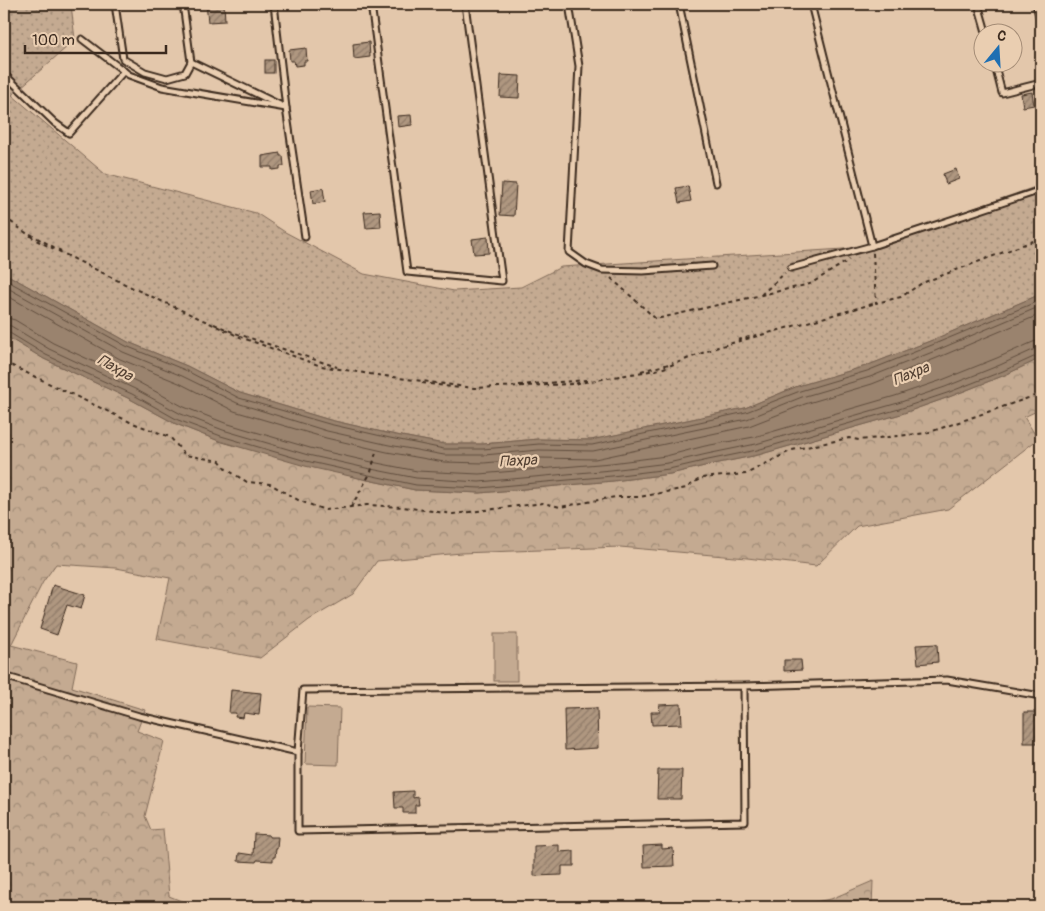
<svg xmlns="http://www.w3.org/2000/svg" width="1045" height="911" font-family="Pangolin,sans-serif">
	<defs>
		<pattern id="grass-dots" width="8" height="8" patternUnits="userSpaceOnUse" patternTransform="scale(1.25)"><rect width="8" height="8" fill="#c4aa91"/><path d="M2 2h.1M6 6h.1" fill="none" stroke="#a08b76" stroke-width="1.8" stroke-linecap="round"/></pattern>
		<pattern id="forest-crowns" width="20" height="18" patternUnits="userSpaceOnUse" patternTransform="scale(1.25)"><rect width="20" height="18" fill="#c4aa91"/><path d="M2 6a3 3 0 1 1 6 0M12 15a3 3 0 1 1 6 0" fill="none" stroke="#a08b76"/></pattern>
		<pattern id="building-hatch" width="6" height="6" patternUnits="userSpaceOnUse" patternTransform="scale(1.25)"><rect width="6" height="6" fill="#af9780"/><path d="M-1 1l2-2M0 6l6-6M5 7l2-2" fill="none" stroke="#907b68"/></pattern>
	</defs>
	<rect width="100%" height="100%" fill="#e3c7ab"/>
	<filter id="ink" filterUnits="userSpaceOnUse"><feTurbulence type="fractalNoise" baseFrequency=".02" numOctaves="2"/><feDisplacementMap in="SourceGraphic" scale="10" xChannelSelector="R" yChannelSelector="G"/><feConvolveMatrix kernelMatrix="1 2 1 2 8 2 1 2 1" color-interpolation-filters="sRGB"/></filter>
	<g filter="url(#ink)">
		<!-- grass -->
		<polygon fill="url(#grass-dots)" stroke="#806a58" points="4,4 71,4 75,40 12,95 105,174 256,213 285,232 364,274 454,291 521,287 561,267 859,248 1041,185 1041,294 930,341 866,366 798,386 745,408 591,440 538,439 483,444 444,444 391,434 330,420 240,393 187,366 128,342 4,273"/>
		<!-- forest -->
		<g fill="url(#forest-crowns)" stroke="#806a58">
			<polygon points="4,335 44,359 130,399 176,424 219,441 363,479 415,490 480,493 613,481 670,474 709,465 758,455 901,414 949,397 1005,375 1041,358 1041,409 1024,417 1038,439 948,509 857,526 816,566 747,558 620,547 461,553 377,561 353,594 309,620 260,658 157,639 170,578 116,568 56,564 43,582 11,645 77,662 72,687 145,710 137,731 164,741 145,816 151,830 163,829 169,896 196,907 4,907"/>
			<polygon points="873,881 872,907 788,907 831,899"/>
		</g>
		<!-- pitch -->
		<g fill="#c4aa91" stroke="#806a58">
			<rect x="494" y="634" width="23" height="47"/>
			<polygon points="307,707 340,708 338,765 305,764"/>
		</g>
		<!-- water -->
		<polygon fill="#9a836e" stroke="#745f4e" points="4,273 128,342 187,366 240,393 330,420 391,434 444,444 483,444 538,439 591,440 745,408 798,386 866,366 930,341 1041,294 1041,358 1005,375 949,397 901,414 758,455 709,465 670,474 613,481 480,493 415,490 363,479 305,466 219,441 176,424 130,399 44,359 4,335"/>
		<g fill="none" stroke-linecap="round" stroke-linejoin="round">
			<!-- shore -->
			<g stroke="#614e3e" stroke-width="1">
				<polyline points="4,279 126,346 185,370 239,398 329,424 390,438 444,449 483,449 539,444 592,445 746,412 800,391 867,371 932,345 1041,300"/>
				<polyline points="4,286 123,352 182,376 237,403 327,431 389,445 444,455 484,455 539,450 593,451 747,419 802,397 870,377 935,351 1041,306"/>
				<polyline points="4,294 120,359 179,383 234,411 326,438 387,452 444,462 484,463 539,458 595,459 749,426 805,404 872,384 937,358 1041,314"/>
				<polyline points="4,317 15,320 53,343 138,382 184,407 225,423 310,448 367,461 417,471 479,474 611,463 666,456 705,446 754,437 895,396 942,380 997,358 1033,342 1041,340"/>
				<polyline points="4,325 11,326 49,349 135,389 181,414 223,430 308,455 366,468 416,478 479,482 611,470 668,463 707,454 756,444 898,403 945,387 1000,365 1035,349 1041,348"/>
				<polyline points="4,331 8,332 46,355 132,394 178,420 221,436 306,461 364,474 416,485 480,488 612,476 669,469 708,460 757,450 899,409 947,393 1003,371 1038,355 1041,354"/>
			</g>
		</g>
		<!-- building -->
		<g fill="url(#building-hatch)" stroke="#3b2a1e">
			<polygon points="206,4 224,4 225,21 208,22"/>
			<polygon points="369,42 370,57 354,59 353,44"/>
			<polygon points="306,48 307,61 304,61 304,65 295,66 294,61 290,61 289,50"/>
			<rect x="265" y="60" width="9" height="13"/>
			<polygon points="501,75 520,76 519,98 500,97"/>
			<polygon points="1032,92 1034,105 1023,107 1021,94"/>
			<polygon points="411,115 412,125 398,127 397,116"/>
			<polygon points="280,153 280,156 283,156 284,166 280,166 280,169 272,170 272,167 262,167 262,156"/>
			<polygon points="956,169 959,179 946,184 943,174"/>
			<polygon points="502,183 516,184 514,216 500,215"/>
			<polygon points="688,186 691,201 679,203 676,188"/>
			<polygon points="323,188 325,202 313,204 311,190"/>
			<polygon points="380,211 381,227 366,228 364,212"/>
			<polygon points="488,237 489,253 474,254 472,239"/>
			<polygon points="53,585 85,595 81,609 67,605 57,635 40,629"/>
			<polygon points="937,644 938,662 918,664 916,645"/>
			<polygon points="784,660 801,660 802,670 784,671"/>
			<polygon points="231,690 261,693 259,715 244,713 243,718 235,717 236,713 229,713"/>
			<polygon points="681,704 682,724 652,725 651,712 660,712 659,705"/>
			<polygon points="597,708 598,748 565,750 564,709"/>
			<rect x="1024" y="712" width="17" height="31"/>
			<polygon points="658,770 682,770 681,799 657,799"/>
			<polygon points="413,791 413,798 418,797 419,805 415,805 415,813 403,813 403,808 395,808 394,792"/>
			<polygon points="254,834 269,835 269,837 278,837 277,849 276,849 275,857 273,857 273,861 257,860 256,862 238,861 239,853 253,855"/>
			<polygon points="559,845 559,852 574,851 574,866 562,866 562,875 534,876 534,846"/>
			<polygon points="662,845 662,849 673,848 674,866 644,867 643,846"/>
		</g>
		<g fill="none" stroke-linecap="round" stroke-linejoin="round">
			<!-- lane casing -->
			<g stroke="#3b2a1e" stroke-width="9">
				<g id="lane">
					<polyline points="115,4 123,59 145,72 167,78 185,73 191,62 183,4"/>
					<polyline points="371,4 407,272 502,281 465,4"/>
					<polyline points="569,4 579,66 569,252 586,264 602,270 643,271 712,266"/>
					<polyline points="679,4 716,183"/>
					<polyline points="811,4 872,246"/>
					<polyline points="978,4 986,32"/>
					<polyline points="1036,4 1041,23"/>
					<polyline points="82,39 129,75 162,87 286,108 305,237"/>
					<polyline points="191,62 286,108 274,4"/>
					<polyline points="994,62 1002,93 1041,83"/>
					<polyline points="4,74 55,123 69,133 124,71"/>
					<polyline points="791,268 872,246 1041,190"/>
					<polyline points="4,676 139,716 298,752"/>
					<polyline points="744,686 745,822 298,831 298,752 303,690 744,686 947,680 1041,696"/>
				</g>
			</g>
			<!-- path -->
			<g stroke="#3b2a1e" stroke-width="2" stroke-dasharray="4 4" stroke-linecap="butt">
				<polyline points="4,217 36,240 133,288 240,337 321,366 370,374 474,388 573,384 661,369 718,347 876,303"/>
				<polyline points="30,234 61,251"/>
				<polyline points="873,253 876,303 901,297 922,283 1041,238"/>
				<polyline points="611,278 656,319 810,284 849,260"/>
				<polyline points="761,295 785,273"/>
				<polyline points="214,324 235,333 337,367"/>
				<polyline points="738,340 760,334"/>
				<polyline points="4,362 130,422 170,437 185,455 220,461 226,469 247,482 270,484 300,501 325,510 367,505 403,507 453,514 543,503 560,507 615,497 639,497 686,488 701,478 746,474 792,450 849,438 859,440 927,433 1034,396 1041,397"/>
				<polyline points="641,371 673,363"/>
				<polyline points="422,383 460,388"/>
				<polyline points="519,385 587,380"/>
				<polyline points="351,507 371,472 376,452"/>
			</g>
			<!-- lane -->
			<use href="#lane" stroke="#eaceb1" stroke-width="5"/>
		</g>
	</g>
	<g text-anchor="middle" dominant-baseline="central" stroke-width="4.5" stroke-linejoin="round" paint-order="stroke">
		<!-- water labels -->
		<g font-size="15" font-style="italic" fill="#534032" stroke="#eaceb1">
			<text transform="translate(115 368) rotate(30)">Пахра</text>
			<text transform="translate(911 374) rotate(-22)">Пахра</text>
			<text transform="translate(518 461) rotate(-3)">Пахра</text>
		</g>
	</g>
	<!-- margin -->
	<rect width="1045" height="911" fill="none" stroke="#eaceb1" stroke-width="20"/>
	<rect x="10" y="10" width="1025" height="891" fill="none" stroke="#3b2a1e" stroke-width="2" filter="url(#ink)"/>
	<!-- north arrow -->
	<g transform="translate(998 48) rotate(18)"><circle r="24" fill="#eaceb1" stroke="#a48c76"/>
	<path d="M0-4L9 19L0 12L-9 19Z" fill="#1f6fb2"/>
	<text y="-8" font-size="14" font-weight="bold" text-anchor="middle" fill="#3b2a1e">С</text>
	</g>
	<!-- scale -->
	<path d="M25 45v8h141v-8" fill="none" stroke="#3b2a1e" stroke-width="2.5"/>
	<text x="32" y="45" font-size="15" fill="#3b2a1e" stroke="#eaceb1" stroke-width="4" paint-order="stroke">100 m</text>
</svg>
